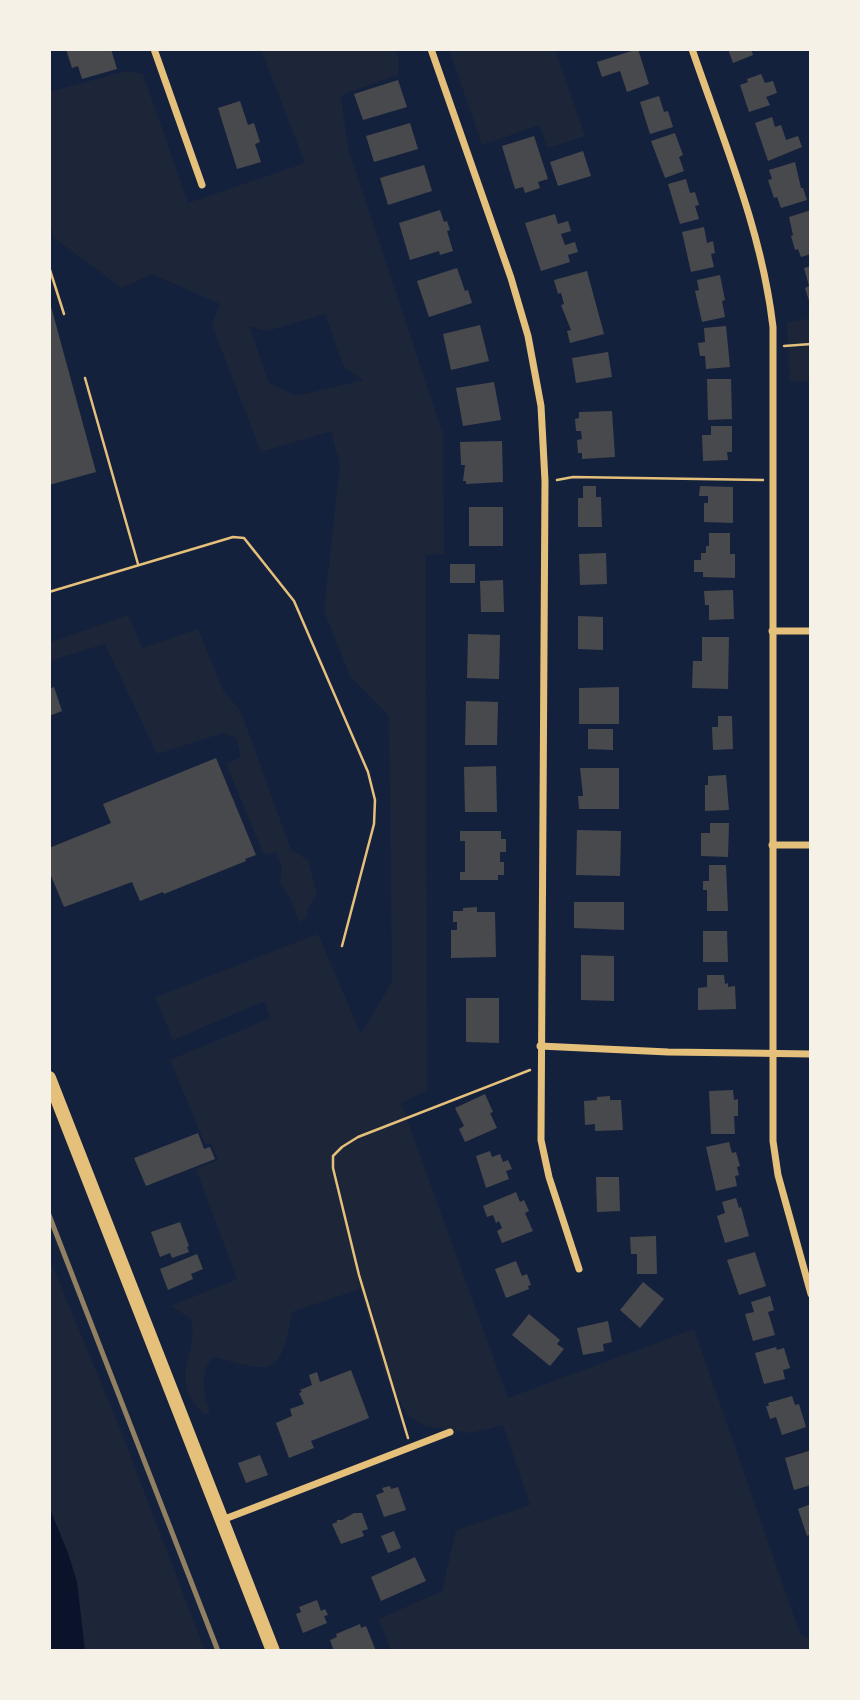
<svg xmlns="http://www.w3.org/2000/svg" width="860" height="1700" font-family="'Nunito Sans',sans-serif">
	<rect width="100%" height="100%" fill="#14213d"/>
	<!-- green -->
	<g fill="#1d2539" fill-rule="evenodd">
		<path d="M261,49H394L399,58L398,75L346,93L341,97L348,148L443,434L444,554L426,555L427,1090L401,1103L508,1398L694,1329L800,1634L811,1640V1651H391L379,1619L442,1591L456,1530L530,1505L503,1425L470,1433L425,1426L408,1416L385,1374L360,1289L292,1312C280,1376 276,1374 215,1357C197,1370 204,1394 210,1412L204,1415C165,1376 200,1357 191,1319L171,1306L237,1279L196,1169L218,1160L211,1143L205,1144L170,1060L270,1018L265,1001L173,1040L155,997L318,934L361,1034L392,982L389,716L350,676L324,611L340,465L331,431L261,452L212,325L220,304L152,274L122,288L54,238L49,219V92L126,71L143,74L188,203L305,163ZM325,314L344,367L363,380L296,396L269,383L249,326L267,331Z"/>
		<polygon points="449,49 555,49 585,136 548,148 539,125 482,145"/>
		<polygon points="811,318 811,381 790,382 787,323"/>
		<polygon points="128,615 142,648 198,629 223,690 241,712 291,850 308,860 317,895 308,907 307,918 299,922 290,898 280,884 282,868 276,852 264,855 226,764 241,757 236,738 223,733 157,754 105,644 49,661 49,643"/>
		<polygon points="49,1258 119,1426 205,1651 85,1651 77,1582 68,1553 49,1507"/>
	</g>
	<!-- water -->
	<polygon fill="#0b132b" points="49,1507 68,1553 77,1582 85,1651 49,1651"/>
	<!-- building -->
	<g fill="#48494c">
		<polygon points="66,49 111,49 117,69 82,79 78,66 72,68"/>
		<polygon points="638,49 649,84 627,92 620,71 602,77 597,62"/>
		<polygon points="728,49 751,49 753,55 733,63"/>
		<polygon points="761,74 765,83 773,81 777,93 766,97 770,105 749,112 740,85 748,82 747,79"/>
		<polygon points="398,80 407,107 363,120 354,94"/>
		<polygon points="659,96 664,112 668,111 673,127 650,134 640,102"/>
		<polygon points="240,101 248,125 254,123 260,142 255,144 261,162 237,169 218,108"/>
		<polygon points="772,117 775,127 781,125 786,140 798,136 802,147 768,161 755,123"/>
		<polygon points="410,123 418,149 374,162 366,136"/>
		<polygon points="675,133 683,155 679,157 684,171 665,178 651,141"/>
		<polygon points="534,136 548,179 538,182 540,188 525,193 523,187 515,189 502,146"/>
		<polygon points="583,151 591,176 558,186 550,162"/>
		<polygon points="795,162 801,188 803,188 807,200 781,208 777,197 774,198 768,180 772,179 769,170"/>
		<polygon points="424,165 432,191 388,205 380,178"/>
		<polygon points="686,179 690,193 695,192 699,205 695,206 699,219 680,224 668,184"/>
		<polygon points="440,210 444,222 447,221 450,230 447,231 453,251 440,255 439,251 410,260 399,223"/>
		<polygon points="811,210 811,254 801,257 798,249 795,250 791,236 793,235 789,217"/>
		<polygon points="555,214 558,224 568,221 571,231 561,234 565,245 575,242 578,252 568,255 570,262 541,271 525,223"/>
		<polygon points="704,227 707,243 713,241 715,253 711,254 714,267 691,272 682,232"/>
		<polygon points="811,266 811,304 810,304 805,288 809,286 804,268"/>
		<polygon points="457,268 465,291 468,290 472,303 429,317 417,281"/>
		<polygon points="587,271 604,334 570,343 567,331 571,330 561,305 564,304 561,293 558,294 554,280"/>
		<polygon points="720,275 725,300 722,301 725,317 702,322 695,291 699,290 697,280"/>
		<polygon points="49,299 96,472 49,485"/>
		<polygon points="480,325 489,361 451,370 443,334"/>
		<polygon points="726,326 730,367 706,369 705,356 700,356 698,343 705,342 704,328"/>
		<polygon points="608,352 612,377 576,383 572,358"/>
		<polygon points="707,379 731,379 732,419 708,420"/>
		<polygon points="494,382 501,420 463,426 456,388"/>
		<polygon points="612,411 615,457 582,459 582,453 578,453 577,440 582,439 581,431 576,431 575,419 579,418 579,412"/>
		<polygon points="711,426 732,426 732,452 727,452 728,460 703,461 702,435 711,435"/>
		<polygon points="502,441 503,482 466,484 466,481 463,481 465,465 461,465 460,442"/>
		<polygon points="583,486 596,486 596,497 601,497 602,527 578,527 578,498 583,498"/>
		<polygon points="700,486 733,487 733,523 704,522 704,503 708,503 708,496 699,496"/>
		<rect x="469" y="507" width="34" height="39"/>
		<polygon points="709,533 730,533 730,554 735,554 735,578 703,577 703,572 694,572 694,560 701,560 701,553 706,553 706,546 709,546"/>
		<polygon points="606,553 607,584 580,585 579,554"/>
		<rect x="450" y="564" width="25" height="19"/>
		<polygon points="503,580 504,612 481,612 480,581"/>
		<polygon points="733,590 734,619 709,620 709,605 705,605 704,591"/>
		<polygon points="578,616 603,617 603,650 578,649"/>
		<polygon points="468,634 500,635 499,679 467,678"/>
		<polygon points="702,637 729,637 728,689 692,688 693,661 702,661"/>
		<polygon points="54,687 62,711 49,716 49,689"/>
		<polygon points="619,687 619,724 579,724 579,688"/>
		<polygon points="466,701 498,702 497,745 465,745"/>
		<polygon points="718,716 732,716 733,749 713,750 712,727 718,727"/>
		<polygon points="588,729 613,729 613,750 588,749"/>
		<polygon points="216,758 256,855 245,859 246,861 164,894 163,892 140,901 132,882 64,907 49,871 49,848 111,823 103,804"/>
		<polygon points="496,766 497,812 465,812 464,767"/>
		<polygon points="580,768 619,768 619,809 579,809 578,796 583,796"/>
		<polygon points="726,775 729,810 705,811 705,785 708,785 708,776"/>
		<polygon points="710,823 729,823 728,857 701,856 701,833 710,833"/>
		<polygon points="577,830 621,831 620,876 576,875"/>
		<polygon points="460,831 501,831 501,839 506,839 506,852 500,852 500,862 504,862 504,875 498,875 498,880 460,880 460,872 465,872 465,841 460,841"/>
		<polygon points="709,865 726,865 728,911 707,911 707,890 703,890 703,881 709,881"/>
		<polygon points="574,902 624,902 624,930 574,928"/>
		<polygon points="477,907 477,912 495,912 496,957 451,958 451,930 457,930 457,922 453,922 453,911 463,911 463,908"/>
		<polygon points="703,931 727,931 728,962 703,962"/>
		<polygon points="581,955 614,956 614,1001 581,1000"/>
		<polygon points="707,975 724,975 725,984 728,983 728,987 735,986 736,1009 698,1010 698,988 707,987"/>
		<polygon points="466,998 499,998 499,1043 466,1042"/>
		<polygon points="733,1090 734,1100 738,1099 738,1116 734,1116 735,1134 711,1134 709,1091"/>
		<polygon points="485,1094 493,1112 490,1113 497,1128 465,1142 459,1129 464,1126 455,1108"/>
		<polygon points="610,1096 610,1100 621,1100 623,1130 595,1131 595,1124 585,1125 584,1101 597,1100 597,1097"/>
		<polygon points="198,1133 204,1149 210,1147 215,1159 146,1186 134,1158"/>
		<polygon points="729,1142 732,1153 736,1152 740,1166 737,1167 739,1175 735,1176 737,1186 716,1191 706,1147"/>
		<polygon points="490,1151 492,1157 500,1154 503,1162 508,1160 512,1169 506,1171 509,1179 486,1188 476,1156"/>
		<polygon points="596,1177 619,1177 620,1211 597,1212"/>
		<polygon points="516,1192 520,1202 524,1200 529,1211 525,1213 533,1231 502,1243 497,1231 502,1228 499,1221 496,1223 493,1215 487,1217 483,1206"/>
		<polygon points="736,1198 739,1208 741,1207 749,1236 725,1243 717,1216 725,1213 722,1202"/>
		<polygon points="180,1222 189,1246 187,1247 189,1252 172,1258 170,1253 160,1257 151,1232"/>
		<polygon points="656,1236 657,1274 637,1274 637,1254 631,1254 630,1237"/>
		<polygon points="755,1252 766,1286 739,1295 727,1260"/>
		<polygon points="197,1254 203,1269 191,1274 193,1279 168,1290 160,1269"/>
		<polygon points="516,1261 522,1276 527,1274 531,1285 528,1286 529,1289 506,1298 495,1269"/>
		<polygon points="643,1282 664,1299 640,1328 620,1310"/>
		<polygon points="770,1296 774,1310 768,1312 775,1335 753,1341 745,1314 754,1312 751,1302"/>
		<polygon points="529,1314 560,1340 557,1344 564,1349 550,1366 512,1335"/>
		<polygon points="608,1321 612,1342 603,1344 604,1351 583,1355 577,1328"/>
		<polygon points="776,1347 777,1350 784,1348 790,1368 783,1370 785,1379 764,1384 755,1353"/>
		<polygon points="351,1370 369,1418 311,1441 314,1448 289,1458 276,1423 292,1416 290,1409 304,1404 299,1393 302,1392 300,1390 312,1385 309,1375 317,1372 320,1382"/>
		<polygon points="792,1396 795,1405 799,1404 806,1427 782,1435 776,1417 770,1419 766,1406 769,1406 768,1403"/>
		<polygon points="809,1451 811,1485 794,1490 785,1458"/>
		<polygon points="260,1455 268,1475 246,1483 238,1463"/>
		<polygon points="390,1486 391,1489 398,1487 406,1510 384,1517 376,1495 384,1492 382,1488"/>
		<polygon points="811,1504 811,1534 807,1536 798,1509"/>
		<polygon points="354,1513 362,1513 368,1529 362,1531 364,1536 341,1544 332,1524 337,1522 337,1520 342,1520"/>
		<polygon points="394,1531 401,1548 388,1553 381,1536"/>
		<polygon points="415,1557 426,1581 381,1601 371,1577"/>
		<polygon points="317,1600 321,1611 325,1609 328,1615 324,1616 327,1623 303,1633 296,1614 301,1612 299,1607"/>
		<polygon points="360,1624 361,1628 366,1626 376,1651 334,1651 330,1640 337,1637 336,1634"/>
	</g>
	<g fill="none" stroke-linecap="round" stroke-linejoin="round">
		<!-- path -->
		<g stroke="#e5c07b" stroke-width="2.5">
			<polyline points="49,267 64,314"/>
			<polyline points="784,346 811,344"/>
			<polyline points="85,378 138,564"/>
			<polyline points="557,480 573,477 763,480"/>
			<polyline points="49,592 233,537 244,538 294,601 368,772 375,800 374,824 342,946"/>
			<polyline points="408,1438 359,1275 333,1168 333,1156 342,1147 358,1137 530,1070"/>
		</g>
		<!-- minor -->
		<g stroke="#e5c07b" stroke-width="7">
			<polyline points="154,49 202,185"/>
			<polyline points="431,49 511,278 528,336 541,406 545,481 541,1140 549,1177 579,1269"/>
			<path d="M692,49C723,140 762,231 773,327V1141L778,1175L811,1294"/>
			<polyline points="772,631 811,631"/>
			<polyline points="772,845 811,845"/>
			<polyline points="540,1046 668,1052 811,1054"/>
			<polyline points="222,1520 450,1432"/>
		</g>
		<!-- primary -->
		<polyline stroke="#e5c07b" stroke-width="14" points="49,1078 273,1651"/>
		<!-- rail -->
		<polyline stroke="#918062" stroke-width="5" points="49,1215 218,1651"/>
	</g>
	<!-- border -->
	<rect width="860" height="1700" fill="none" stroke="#f6f1e7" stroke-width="102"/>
</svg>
